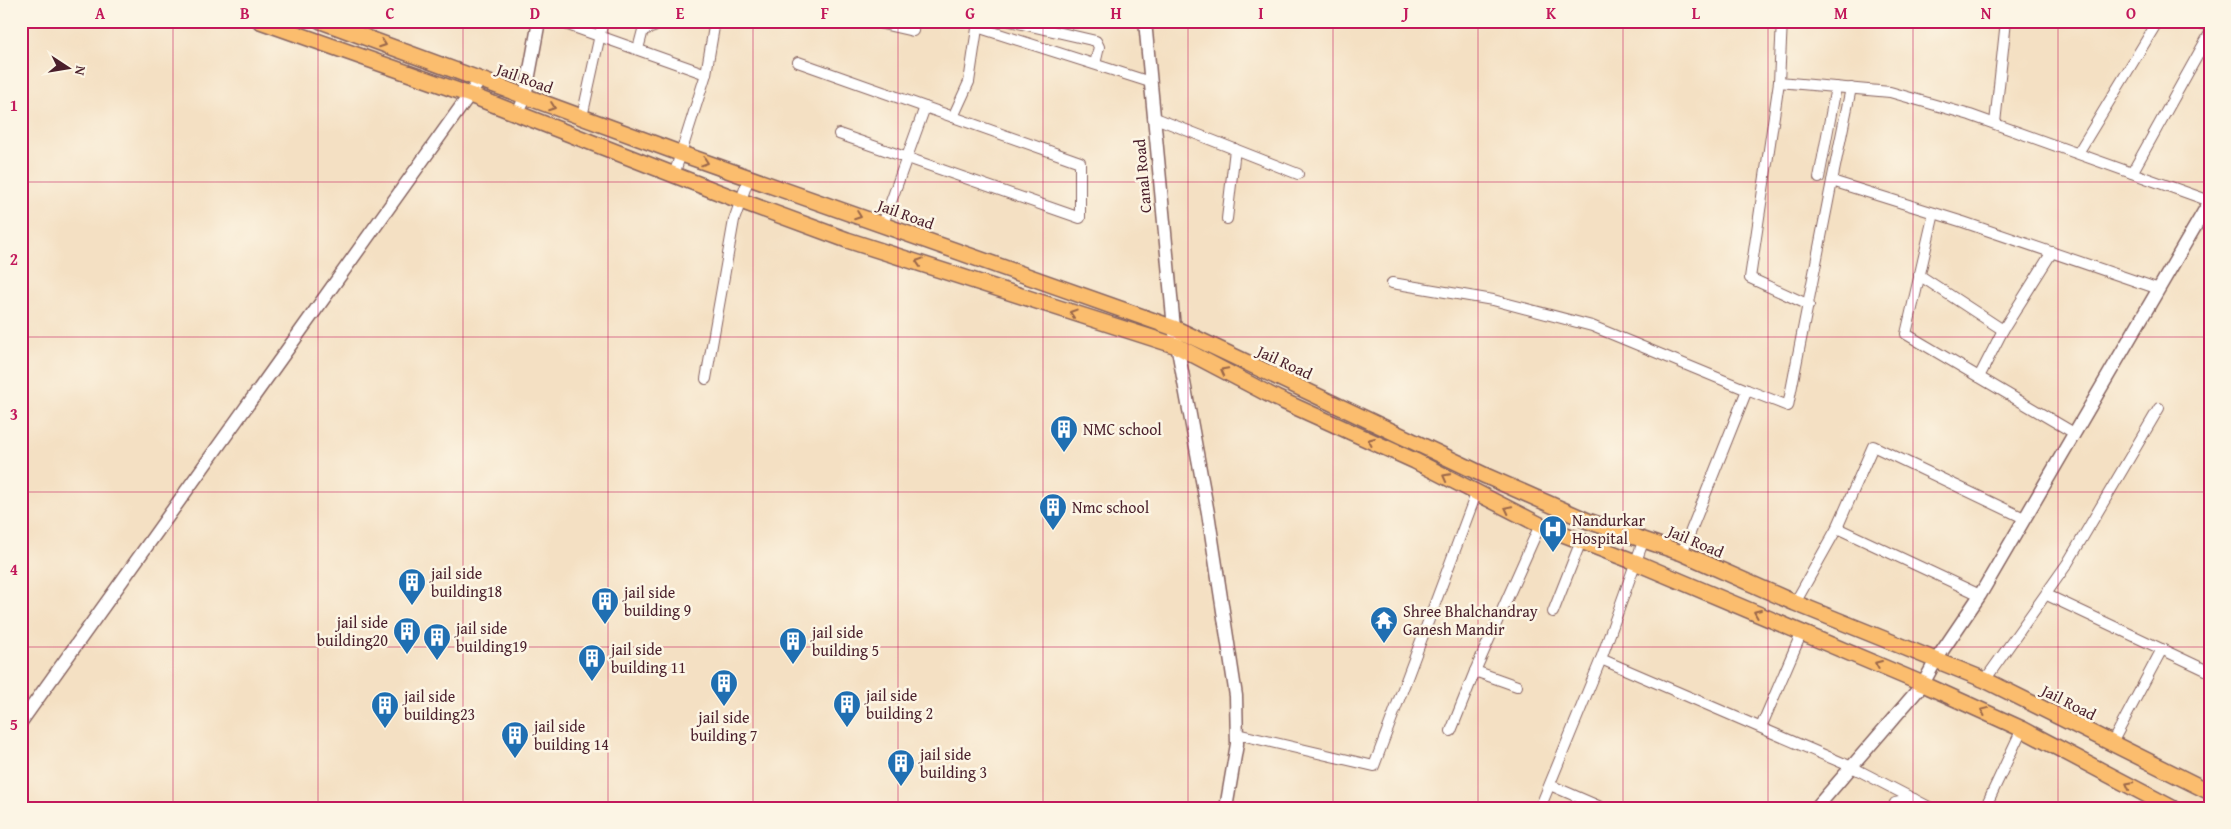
<svg xmlns="http://www.w3.org/2000/svg" width="2231" height="829" font-family="'Gentium Book Plus',serif">
	<rect width="100%" height="100%" fill="#fcf5e5"/>
	<filter id="ink" filterUnits="userSpaceOnUse"><feTurbulence type="fractalNoise" baseFrequency=".02" numOctaves="2"/><feDisplacementMap in="SourceGraphic" scale="10" xChannelSelector="R" yChannelSelector="G"/><feConvolveMatrix kernelMatrix="1 2 1 2 8 2 1 2 1" color-interpolation-filters="sRGB"/></filter>
	<filter id="wash" filterUnits="userSpaceOnUse"><feTurbulence type="fractalNoise" baseFrequency=".0096" numOctaves="4" result="noise"/><feDisplacementMap in="SourceGraphic" scale="20" xChannelSelector="R" yChannelSelector="G"/><feGaussianBlur stdDeviation="1.12" result="paint"/><feColorMatrix in="noise" values="0 0 0 0 0 0 0 0 0 0 0 0 0 0 0 0 0 1.4 0 .05"/><feComposite in="paint" operator="in"/></filter>
	<g filter="url(#wash)">
		<rect width="100%" height="100%" fill="#f4e0c3"/>
	</g>
	<g filter="url(#ink)">
		<g fill="none" stroke-linecap="round" stroke-linejoin="round">
			<!-- minor casing -->
			<g stroke="#866360" stroke-width="12">
				<g id="minor">
					<polyline points="557,21 706,74"/>
					<polyline points="878,21 878,23 913,31 914,21"/>
					<polyline points="1010,21 1096,41 1099,47 1095,64"/>
					<polyline points="1782,21 1779,82 1750,278 1809,305"/>
					<polyline points="2184,21 2210,25"/>
					<polyline points="977,27 1150,82"/>
					<polyline points="353,33 359,21"/>
					<polyline points="638,49 643,30 654,27 657,21"/>
					<polyline points="798,62 1080,162 1080,218 839,134"/>
					<polyline points="1779,82 1890,92 1970,115 2210,201"/>
					<polyline points="582,117 603,21"/>
					<polyline points="953,117 969,82 978,22"/>
					<polyline points="1153,117 1298,174"/>
					<polyline points="1995,123 2006,21"/>
					<polyline points="2078,153 2158,21"/>
					<polyline points="2132,173 2210,33"/>
					<polyline points="674,175 706,74 715,21"/>
					<polyline points="1819,178 1836,87"/>
					<polyline points="1832,181 1851,88"/>
					<polyline points="1934,213 1906,334 2074,433"/>
					<polyline points="1227,219 1235,149"/>
					<polyline points="883,224 925,107"/>
					<polyline points="1919,275 2003,330 2052,252"/>
					<polyline points="1392,283 1493,300 1592,326 1747,390"/>
					<polyline points="1979,377 2003,330"/>
					<polyline points="706,379 734,220 749,177"/>
					<polyline points="1837,528 1980,595"/>
					<polyline points="1682,553 1747,390 1788,406 1832,181 1963,222 2159,289"/>
					<polyline points="2047,595 2210,672"/>
					<polyline points="1795,603 1837,528 1873,446 2024,518"/>
					<polyline points="1553,612 1581,541"/>
					<polyline points="1601,659 1852,767 1931,808"/>
					<polyline points="1475,671 1517,686"/>
					<polyline points="1985,680 2067,564 2159,408"/>
					<polyline points="1761,727 1802,632"/>
					<polyline points="1451,731 1475,671 1540,525"/>
					<polyline points="1237,734 1374,766 1476,494"/>
					<polyline points="2112,743 2162,649"/>
					<polyline points="1550,785 1603,808"/>
					<polyline points="1540,808 1601,659 1644,539"/>
					<polyline points="1893,808 1895,803 1914,799"/>
					<polyline points="1985,808 2022,729"/>
				</g>
			</g>
			<!-- tertiary casing -->
			<g stroke="#866360" stroke-width="15">
				<g id="tertiary">
					<polyline points="1145,21 1174,328 1208,513 1236,696 1237,744 1226,808"/>
					<polyline points="518,114 525,97 539,21"/>
					<polyline points="21,722 480,80"/>
					<polyline points="1816,808 1923,684 1936,660 1980,595 2210,201"/>
				</g>
			</g>
			<!-- primary casing -->
			<g stroke="#866360" stroke-width="18">
				<g id="primary">
					<polyline points="260,21 470,95 741,201 847,240 1177,346 1276,398 1415,461 1540,525 1635,562 1923,684 2022,729 2172,808"/>
					<polyline points="321,21 682,154 1174,328 1486,476 1588,521 1682,553 1795,603 1985,680 2210,792"/>
				</g>
			</g>
			<!-- minor -->
			<use href="#minor" stroke="#fff" stroke-width="10"/>
			<!-- tertiary -->
			<use href="#tertiary" stroke="#fff" stroke-width="12"/>
			<!-- primary -->
			<use href="#primary" stroke="#fbbd6e" stroke-width="15"/>
		</g>
		<!-- one-way arrows -->
		<defs><path id="oneway-chevron" d="M-2-3.5L2.5 0L-2 3.5" fill="none" stroke-width="1.6" stroke-linecap="round" stroke-linejoin="round" transform="scale(1.25)"/></defs>
		<g stroke="#9a6649">
			<use href="#oneway-chevron" transform="translate(383 44) rotate(20)"/>
			<use href="#oneway-chevron" transform="translate(552 107) rotate(20)"/>
			<use href="#oneway-chevron" transform="translate(705 162) rotate(19)"/>
			<use href="#oneway-chevron" transform="translate(858 216) rotate(20)"/>
			<use href="#oneway-chevron" transform="translate(919 262) rotate(-162)"/>
			<use href="#oneway-chevron" transform="translate(1073 313) rotate(-162)"/>
			<use href="#oneway-chevron" transform="translate(1224 371) rotate(-152)"/>
			<use href="#oneway-chevron" transform="translate(1371 441) rotate(-156)"/>
			<use href="#oneway-chevron" transform="translate(1446 477) rotate(-152)"/>
			<use href="#oneway-chevron" transform="translate(1508 509) rotate(-154)"/>
			<use href="#oneway-chevron" transform="translate(1757 613) rotate(-157)"/>
			<use href="#oneway-chevron" transform="translate(1878 664) rotate(-157)"/>
			<use href="#oneway-chevron" transform="translate(1984 711) rotate(-156)"/>
			<use href="#oneway-chevron" transform="translate(2129 785) rotate(-152)"/>
		</g>
	</g>
	<!-- grid -->
	<path fill="none" stroke="#c2185b" stroke-width="1" stroke-opacity="0.55" d="M173,21V808M318,21V808M463,21V808M608,21V808M753,21V808M898,21V808M1043,21V808M1188,21V808M1333,21V808M1478,21V808M1623,21V808M1768,21V808M1913,21V808M2058,21V808M21,182H2210M21,337H2210M21,492H2210M21,647H2210"/>
	<!-- icons -->
	<defs>
		<g id="building-pin" transform="scale(1.4375)"><path d="M0 17L-7.5 6A9.5 9.5 0 1 1 7.5 6Z" fill="#1f6fb2" stroke="#fcf5e5"/><path d="M-4-6H4V6H1V3H-1V6H-4ZM-2.5-4.3h1.7v1.8h-1.7ZM.8-4.3h1.7v1.8H.8ZM-2.5-1h1.7V.8h-1.7ZM.8-1h1.7V.8H.8Z" fill="#fff"/></g>
		<g id="hospital-pin" transform="scale(1.4375)"><path d="M0 17L-7.5 6A9.5 9.5 0 1 1 7.5 6Z" fill="#1f6fb2" stroke="#fcf5e5"/><path d="M-5-5h3v3.5h4V-5h3V5h-3V1.5h-4V5h-3Z" fill="#fff"/></g>
		<g id="temple-pin" transform="scale(1.4375)"><path d="M0 17L-7.5 6A9.5 9.5 0 1 1 7.5 6Z" fill="#1f6fb2" stroke="#fcf5e5"/><path d="M0-6L5-2H3V0L6.5 2.5H4V6H1.5V3h-3V6H-4V2.5H-6.5L-3 0V-2H-5Z" fill="#fff"/></g>
	</defs>
	<g fill-rule="evenodd">
		<use href="#building-pin" x="1064" y="429"/>
		<use href="#building-pin" x="1053" y="507"/>
		<use href="#hospital-pin" x="1553" y="529"/>
		<use href="#building-pin" x="412" y="582"/>
		<use href="#building-pin" x="605" y="601"/>
		<use href="#temple-pin" x="1384" y="620"/>
		<use href="#building-pin" x="407" y="631"/>
		<use href="#building-pin" x="437" y="637"/>
		<use href="#building-pin" x="793" y="641"/>
		<use href="#building-pin" x="592" y="658"/>
		<use href="#building-pin" x="724" y="683"/>
		<use href="#building-pin" x="847" y="704"/>
		<use href="#building-pin" x="385" y="705"/>
		<use href="#building-pin" x="515" y="735"/>
		<use href="#building-pin" x="901" y="763"/>
	</g>
	<g text-anchor="middle" dominant-baseline="central" stroke-width="5" stroke-linejoin="round" paint-order="stroke">
		<!-- street labels -->
		<g font-size="16" fill="#4a1f2b" stroke="#fcf5e5">
			<text transform="translate(525 78) rotate(20)">Jail Road</text>
			<text transform="translate(1142 176) rotate(-95)">Canal Road</text>
			<text transform="translate(906 214) rotate(20)">Jail Road</text>
			<text transform="translate(1285 362) rotate(25)">Jail Road</text>
			<text transform="translate(1696 541) rotate(23)">Jail Road</text>
			<text transform="translate(2069 702) rotate(27)">Jail Road</text>
		</g>
		<!-- poi labels -->
		<g font-size="16" fill="#4a1f2b" stroke="#fcf5e5" text-anchor="start">
			<text x="1083" y="429">NMC school</text>
			<text x="1072" y="507">Nmc school</text>
			<text x="1572" y="520">Nandurkar<tspan x="1572" dy="18">Hospital</tspan></text>
			<text x="431" y="573">jail side<tspan x="431" dy="18">building18</tspan></text>
			<text x="624" y="592">jail side<tspan x="624" dy="18">building 9</tspan></text>
			<text x="1403" y="611">Shree Bhalchandray<tspan x="1403" dy="18">Ganesh Mandir</tspan></text>
			<text x="388" y="622" text-anchor="end">jail side<tspan x="388" dy="18">building20</tspan></text>
			<text x="456" y="628">jail side<tspan x="456" dy="18">building19</tspan></text>
			<text x="812" y="632">jail side<tspan x="812" dy="18">building 5</tspan></text>
			<text x="611" y="649">jail side<tspan x="611" dy="18">building 11</tspan></text>
			<text x="866" y="695">jail side<tspan x="866" dy="18">building 2</tspan></text>
			<text x="404" y="696">jail side<tspan x="404" dy="18">building23</tspan></text>
			<text x="724" y="717" text-anchor="middle">jail side<tspan x="724" dy="18">building 7</tspan></text>
			<text x="534" y="726">jail side<tspan x="534" dy="18">building 14</tspan></text>
			<text x="920" y="754">jail side<tspan x="920" dy="18">building 3</tspan></text>
		</g>
	</g>
	<!-- margin -->
	<rect width="2231" height="829" fill="none" stroke="#fcf5e5" stroke-width="55"/>
	<!-- north arrow -->
	<g transform="translate(68 68) rotate(102)" stroke="#fcf5e5" stroke-width="4" paint-order="stroke">
	<path d="M0-4L9 19L0 12L-9 19Z" fill="#4a1f2b"/>
	<text y="-8" font-size="14" font-weight="bold" text-anchor="middle" fill="#4a1f2b">N</text>
	</g>
	<rect x="28" y="28" width="2176" height="774" fill="none" stroke="#c2185b" stroke-width="2"/>
	<g font-size="16" text-anchor="middle" font-weight="bold" fill="#c2185b">
		<text x="100" y="19">A</text>
		<text x="245" y="19">B</text>
		<text x="390" y="19">C</text>
		<text x="535" y="19">D</text>
		<text x="680" y="19">E</text>
		<text x="825" y="19">F</text>
		<text x="970" y="19">G</text>
		<text x="1116" y="19">H</text>
		<text x="1261" y="19">I</text>
		<text x="1406" y="19">J</text>
		<text x="1551" y="19">K</text>
		<text x="1696" y="19">L</text>
		<text x="1841" y="19">M</text>
		<text x="1986" y="19">N</text>
		<text x="2131" y="19">O</text>
		<text x="14" y="111">1</text>
		<text x="14" y="265">2</text>
		<text x="14" y="420">3</text>
		<text x="14" y="575">4</text>
		<text x="14" y="730">5</text>
	</g>
</svg>
